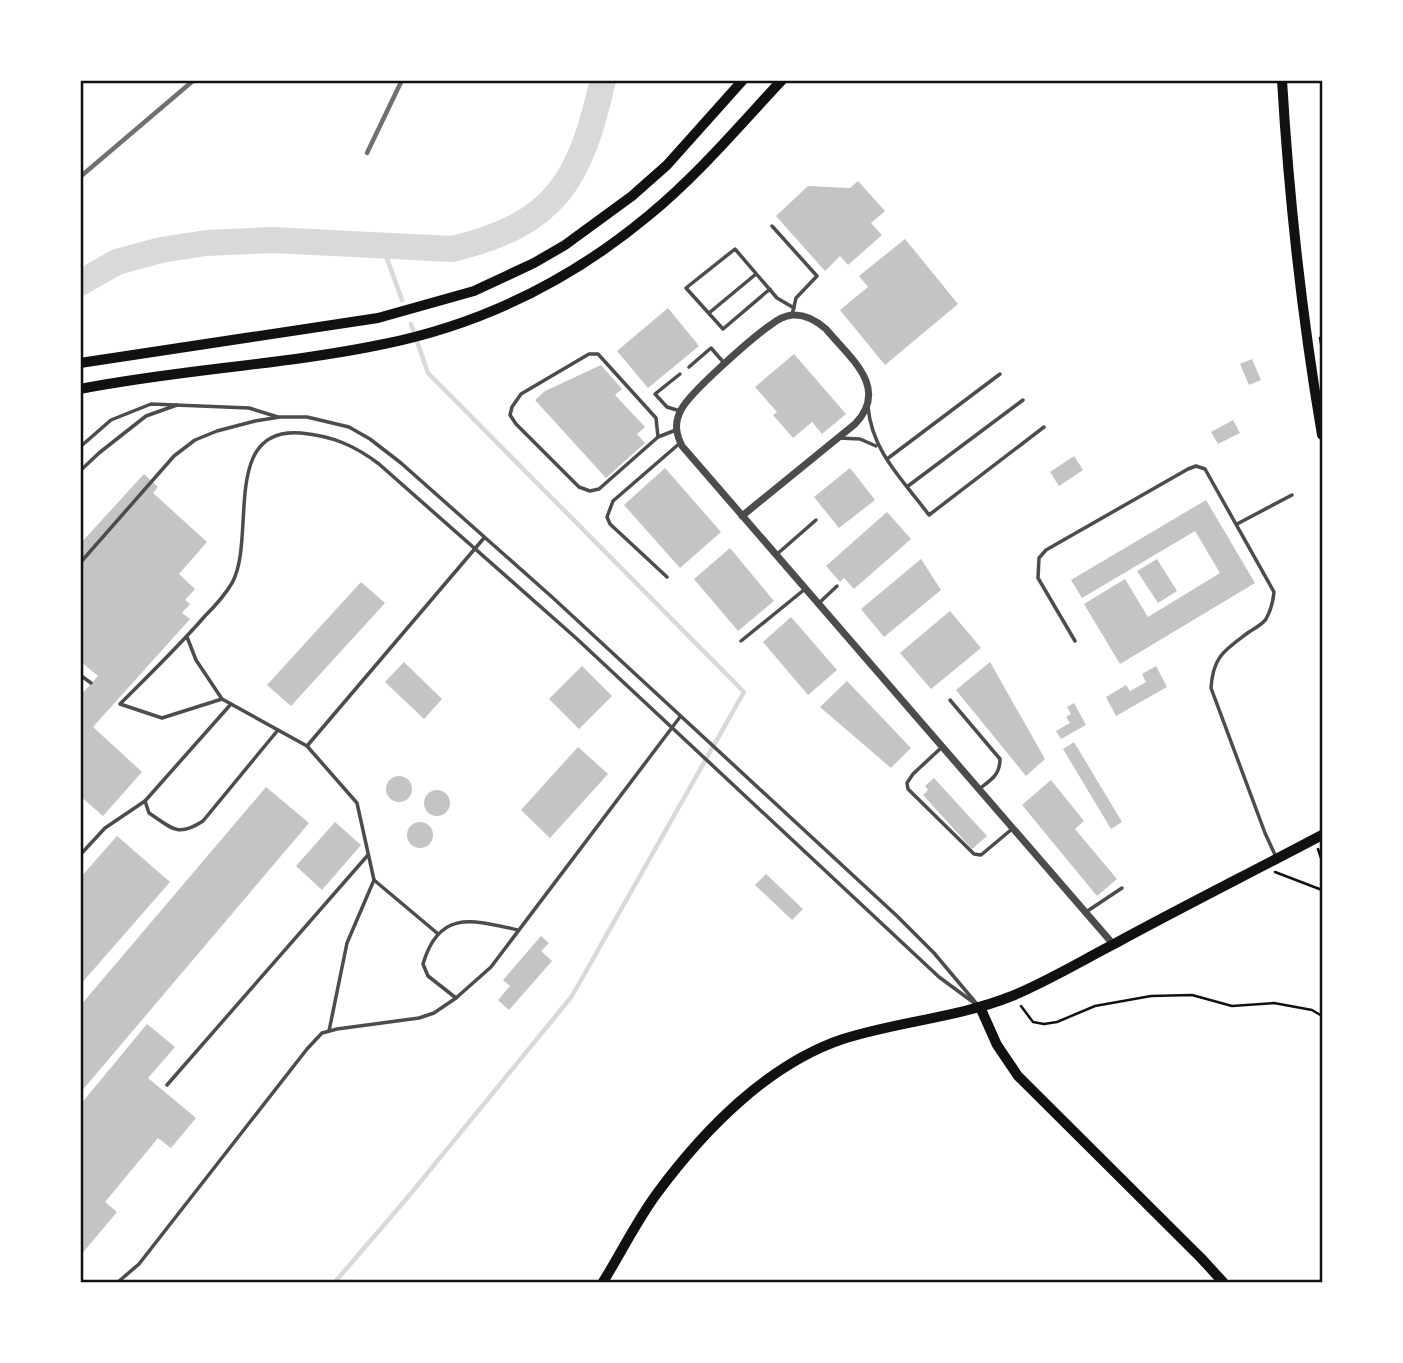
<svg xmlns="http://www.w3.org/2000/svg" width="1403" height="1363" font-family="Roboto,sans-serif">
	<rect width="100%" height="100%" fill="#fff"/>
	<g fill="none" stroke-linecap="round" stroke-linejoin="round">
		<!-- stream -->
		<g stroke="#d9d9d9" stroke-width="4.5">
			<polyline points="382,245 402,300"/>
			<polyline points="335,1282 408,1197 572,996 744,692 428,373 411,324"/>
		</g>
		<!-- river -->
		<path stroke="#d9d9d9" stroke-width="26" d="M80,283L117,262L161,250L206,243L272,240L452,249C557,224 580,180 603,80"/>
	</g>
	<!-- building -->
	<g fill="#c4c4c4">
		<polygon points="858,181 885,211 871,223 882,235 848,265 840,256 825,271 776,216 808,186 850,188"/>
		<polygon points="905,239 958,304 885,365 840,310 868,287 859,276"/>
		<polygon points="668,308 699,346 648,388 617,351"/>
		<polygon points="794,354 846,414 822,434 812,422 793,438 773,415 777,412 755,387"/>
		<polygon points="1252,359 1261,380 1249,385 1240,364"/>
		<polygon points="601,365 622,389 615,395 645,427 637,434 645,443 606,478 535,400 545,391"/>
		<polygon points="1233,420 1240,433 1218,444 1211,432"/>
		<polygon points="1074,456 1083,470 1059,486 1050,472"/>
		<polygon points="665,468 721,532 680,568 624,505"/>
		<polygon points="850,468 875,500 839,528 814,497"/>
		<polygon points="144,474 158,487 153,493 207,542 179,574 195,589 185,600 190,604 182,613 190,619 93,727 142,772 103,816 80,796 80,696 98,676 80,661 80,544"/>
		<polygon points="1206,500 1255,583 1120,664 1084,604 1125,579 1148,617 1220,573 1195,531 1082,598 1071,580"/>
		<polygon points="887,512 911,539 854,589 844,578 840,582 826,566"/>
		<polygon points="730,548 774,601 738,631 694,579"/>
		<polygon points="921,559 941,590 884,637 861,609"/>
		<polygon points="1157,559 1177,591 1158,603 1137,571"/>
		<polygon points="361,582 385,603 291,706 267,685"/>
		<polygon points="950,611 981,648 931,689 900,653"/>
		<polygon points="791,617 837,670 808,695 763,642"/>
		<polygon points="404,662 442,699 424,719 385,682"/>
		<polygon points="990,662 1045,759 1026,776 956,690"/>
		<polygon points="582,666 612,696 579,729 549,699"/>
		<polygon points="1156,666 1167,687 1116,716 1106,697 1126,685 1130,691 1146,682 1142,674"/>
		<polygon points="847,681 911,748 891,768 820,707"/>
		<polygon points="1074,703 1086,725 1061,739 1056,731 1070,723 1066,717 1071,714 1067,707"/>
		<polygon points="1074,742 1122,822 1111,829 1063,749"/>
		<polygon points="578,747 608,774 550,838 521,810"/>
		<circle cx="399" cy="789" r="13"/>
		<polygon points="934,778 987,836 972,849 923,795 928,790 925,786"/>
		<polygon points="1051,780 1084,821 1075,829 1117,879 1097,896 1022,805"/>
		<polygon points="266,787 309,823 80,1093 80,1006"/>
		<circle cx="437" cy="803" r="13"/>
		<polygon points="335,822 361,845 322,890 296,866"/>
		<circle cx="420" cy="835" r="13"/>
		<polygon points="117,836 170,882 80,985 80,878"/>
		<polygon points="766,874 803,909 792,920 755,885"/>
		<polygon points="541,936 549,943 541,951 552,961 509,1010 498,1000 510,986 503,980"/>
		<polygon points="147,1024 175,1047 148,1078 196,1118 171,1148 158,1138 105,1202 117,1212 80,1256 80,1105"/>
	</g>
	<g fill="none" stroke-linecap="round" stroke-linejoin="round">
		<!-- path -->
		<g stroke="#111" stroke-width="2.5">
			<polyline points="1320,338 1322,349"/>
			<polyline points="1318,849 1322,861"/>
			<polyline points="1275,872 1322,890"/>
			<polyline points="1021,1006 1033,1022 1044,1024 1057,1022 1095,1006 1151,996 1192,995 1232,1006 1274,1003 1312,1010 1322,1016"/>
		</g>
		<!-- service -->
		<g stroke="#4c4c4c" stroke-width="3.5">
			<polyline points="772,226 817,276 796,298 792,315"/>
			<polyline points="770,289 723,329 686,288 735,249 777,298 794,308"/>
			<polyline points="709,313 756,274"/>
			<polygon points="589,354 598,354 656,418 658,437 599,489 590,491 579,487 516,424 510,415 512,407 521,394"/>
			<polyline points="689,367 711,348 725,364"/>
			<polyline points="680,374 655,394 667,407 680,411"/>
			<path d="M868,407C872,452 903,480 929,515L1044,427"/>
			<polyline points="658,437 676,430"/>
			<polyline points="839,438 860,439 876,446"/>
			<polyline points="80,447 111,420 151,404 249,408 278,417"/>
			<polyline points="887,459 1000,374"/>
			<polyline points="80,471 99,453 146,416 177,405"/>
			<polyline points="908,486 1023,400"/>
			<polyline points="1237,524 1292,495"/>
			<polyline points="776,555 816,520"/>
			<polyline points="80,563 174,456 195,440 217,431 255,421 280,417 307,417 349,427 370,439 401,463 552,597 897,916 934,953 976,1003"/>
			<polyline points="667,577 610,524 607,517 613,501 680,443"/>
			<polyline points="818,604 837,586"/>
			<polyline points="187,637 196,660 222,699 307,746 357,803 374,880 437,933"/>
			<polyline points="741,641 805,589"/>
			<path d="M1075,641L1038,578L1039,558L1046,550L1188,469L1196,466L1205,469L1274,592C1273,602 1271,610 1266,619C1263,624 1255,628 1249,632C1225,650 1213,656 1211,688L1265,833L1276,857"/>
			<polyline points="80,675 91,683"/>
			<path d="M222,699L162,718L120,704C149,675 178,647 205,616C215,606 225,595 232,583C257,538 220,426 301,433C332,436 354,445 379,464L576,638L939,977L977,1005"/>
			<path d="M950,700L1000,759C1000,775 991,780 979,789"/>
			<path d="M231,704L145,801L149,813C172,828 177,838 203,821L278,730"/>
			<polyline points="307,746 484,538"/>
			<polyline points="942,747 913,774 907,783 908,789 974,854 981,855 1012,829"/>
			<polyline points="80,855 105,828 145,801"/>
			<polyline points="1086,912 1122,888"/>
			<path d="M456,998L428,976L423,964C439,909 473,920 518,930"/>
			<polyline points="329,1031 347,943 374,880"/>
			<polyline points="167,1085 368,855"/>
			<polyline points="118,1282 139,1264 307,1049 322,1033 337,1029 419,1018 434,1013 456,998 491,967 680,717"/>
		</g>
		<!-- minor -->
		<path stroke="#4c4c4c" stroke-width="7" d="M742,516L855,424C890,388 850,358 826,329C817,321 805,314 792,315C785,316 777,320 772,324C754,336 689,393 681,410C674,423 676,434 682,446L1113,944"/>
		<!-- secondary -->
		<g stroke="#111" stroke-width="10">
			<path d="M1282,80C1289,200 1302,317 1322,435"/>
			<polyline points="80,363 378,318 474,291 534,263 565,245 632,196 667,165 743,80"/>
			<path d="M80,389C181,369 284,365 384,344C482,324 571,280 648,216C697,176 739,126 782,80"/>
			<polyline points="980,1007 997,1045 1018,1076 1201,1258 1223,1282"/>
			<path d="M603,1282C621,1253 637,1220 658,1192C704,1130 768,1064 843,1039C899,1021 957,1018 1012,996C1048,981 1081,961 1116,943C1184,906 1254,871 1322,835"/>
		</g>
		<!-- rail -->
		<g stroke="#707070" stroke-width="4.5">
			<polyline points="367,153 402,80"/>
			<polyline points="80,177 194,80"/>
		</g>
	</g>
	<!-- border -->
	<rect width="1403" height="1363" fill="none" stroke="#ffffff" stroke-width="164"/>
	<rect x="82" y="82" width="1239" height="1199" fill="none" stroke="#111" stroke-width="2.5"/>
</svg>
